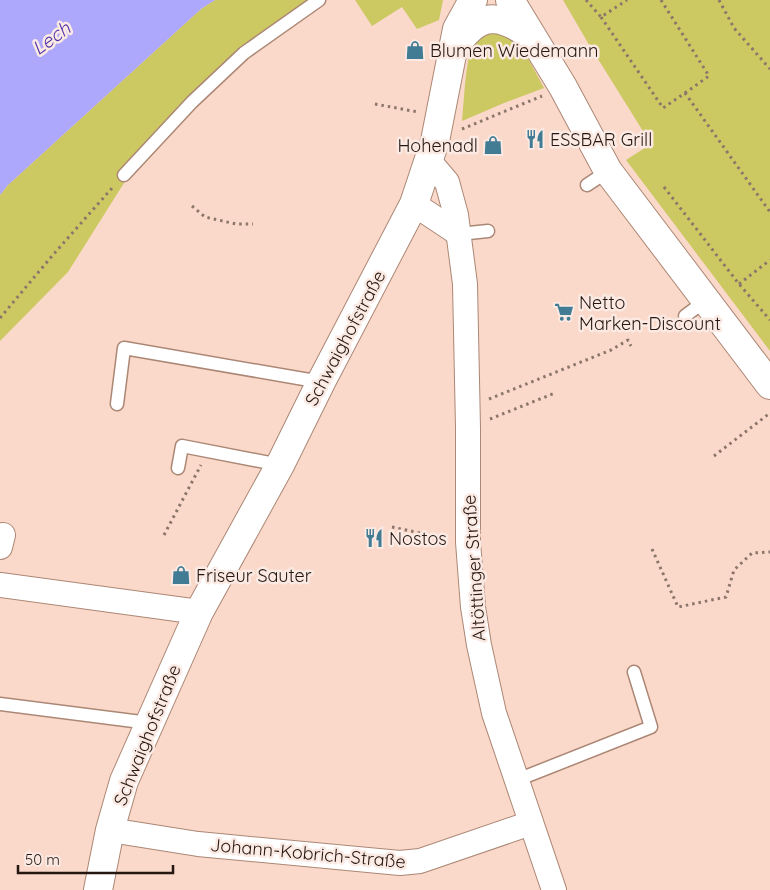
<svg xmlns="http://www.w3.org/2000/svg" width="770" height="890" font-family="Quicksand,sans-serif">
	<rect width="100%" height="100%" fill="#fad9ca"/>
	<!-- green -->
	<g fill="#ccc862">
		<polygon points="215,0 307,0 239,51 129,175 68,272 0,341 0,195 8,185 201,9"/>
		<polygon points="355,0 443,0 439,20 417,29 402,7 372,26"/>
		<polygon points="563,0 770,0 770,351 626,160 651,144 588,43"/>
		<path d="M477,29L514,32L544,88L504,103L462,121C465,90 465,58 477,29Z"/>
	</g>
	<!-- water -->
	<polygon fill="#aea8fd" points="0,0 215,0 201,9 8,185 0,195"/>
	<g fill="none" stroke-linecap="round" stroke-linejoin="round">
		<!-- service casing -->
		<g stroke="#ac8775" stroke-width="15">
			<g id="service">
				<polyline points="124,175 192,102 244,53 319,0"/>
				<polyline points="587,185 608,171"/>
				<polyline points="459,234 488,231"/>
				<polyline points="685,316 705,301"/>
				<polyline points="117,404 124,348 321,382"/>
				<polyline points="178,468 182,446 280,465"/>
				<polyline points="0,704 149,723"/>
				<polyline points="517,780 651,727 634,672"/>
			</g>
		</g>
		<!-- minor casing -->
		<g stroke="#ac8775" stroke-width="26">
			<g id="minor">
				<polyline points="429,161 447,182 456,215 465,284 468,428 468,542 473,607 479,645 494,713 554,890"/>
				<polyline points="414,204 459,234"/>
				<polyline points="0,547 3,535"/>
				<polyline points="0,585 199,612"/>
				<polyline points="110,830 198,844 400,863 420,861 531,823"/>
			</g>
		</g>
		<!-- tertiary casing -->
		<g stroke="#ac8775" stroke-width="30">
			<g id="tertiary">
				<polyline points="510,0 563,87 608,171 770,385"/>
				<path d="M455,47C478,12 499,12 531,36"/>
				<polyline points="98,890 110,830 124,781 199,612 280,465 321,382 414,204 435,141 457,29 473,0"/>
			</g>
		</g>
		<!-- path -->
		<g stroke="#8c756a" stroke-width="3" stroke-dasharray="2.5 4" stroke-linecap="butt">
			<polyline points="586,0 601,17 627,0"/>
			<polyline points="661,0 709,76 685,93"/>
			<polyline points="719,0 734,28 770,69"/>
			<polyline points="601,17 663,108 685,93 770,212"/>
			<polyline points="375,104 418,112"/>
			<polyline points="462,129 542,96"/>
			<polyline points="664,187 739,284 770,320"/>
			<polyline points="192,206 205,217 236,224 253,224"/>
			<polyline points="739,284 770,260"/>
			<polyline points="0,318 52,256 113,187"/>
			<polyline points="489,399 611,350 628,340 631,346"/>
			<polyline points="490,419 555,393"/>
			<polyline points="714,456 770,413"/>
			<polyline points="392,527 448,539"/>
			<polyline points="164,535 201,465"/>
			<polyline points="652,549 678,607 726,597 734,570 752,553 770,552"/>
		</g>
		<!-- service -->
		<use href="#service" stroke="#fff" stroke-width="12"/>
		<!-- minor -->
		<use href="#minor" stroke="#fff" stroke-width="24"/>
		<!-- tertiary -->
		<use href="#tertiary" stroke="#fff" stroke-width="28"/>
	</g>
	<!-- icons -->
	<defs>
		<g id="shop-bare" transform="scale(1.5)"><path d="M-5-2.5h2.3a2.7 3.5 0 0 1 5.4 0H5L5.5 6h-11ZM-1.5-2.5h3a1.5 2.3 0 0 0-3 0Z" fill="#417c94" stroke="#fbeae3" stroke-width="2.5" paint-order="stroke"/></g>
		<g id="restaurant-bare" transform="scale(1.5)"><path d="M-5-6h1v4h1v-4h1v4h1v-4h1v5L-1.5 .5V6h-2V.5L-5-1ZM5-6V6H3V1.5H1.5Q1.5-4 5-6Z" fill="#417c94" stroke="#fbeae3" stroke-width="2.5" paint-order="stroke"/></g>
		<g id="supermarket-bare" transform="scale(1.5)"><path d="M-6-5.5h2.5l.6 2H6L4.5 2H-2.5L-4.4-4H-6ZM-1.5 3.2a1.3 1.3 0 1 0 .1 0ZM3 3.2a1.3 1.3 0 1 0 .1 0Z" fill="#417c94" stroke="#fbeae3" stroke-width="2.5" paint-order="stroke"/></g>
	</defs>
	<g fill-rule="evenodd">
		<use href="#shop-bare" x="415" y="50"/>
		<use href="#restaurant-bare" x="535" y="139"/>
		<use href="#shop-bare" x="493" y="145"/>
		<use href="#supermarket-bare" x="564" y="312"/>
		<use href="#restaurant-bare" x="374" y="538"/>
		<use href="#shop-bare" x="181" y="575"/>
	</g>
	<g text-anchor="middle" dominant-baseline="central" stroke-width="5" stroke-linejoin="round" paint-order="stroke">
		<!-- poi labels -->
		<g font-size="18" fill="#251710" stroke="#fbeae3" text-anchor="start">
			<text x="430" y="50">Blumen Wiedemann</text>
			<text x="550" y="139">ESSBAR Grill</text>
			<text x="478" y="145" text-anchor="end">Hohenadl</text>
			<text x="579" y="302">Netto<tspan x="579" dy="21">Marken-Discount</tspan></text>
			<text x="389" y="538">Nostos</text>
			<text x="196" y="575">Friseur Sauter</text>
		</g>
		<!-- street labels -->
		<g font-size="18" fill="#251710" stroke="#fbeae3">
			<text transform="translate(345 338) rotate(-62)">Schwaighofstraße</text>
			<text transform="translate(474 568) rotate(-94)">Altöttinger Straße</text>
			<text transform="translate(147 735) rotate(-68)">Schwaighofstraße</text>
			<text transform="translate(308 853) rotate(5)">Johann-Kobrich-Straße</text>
		</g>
		<!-- water labels -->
		<g font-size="19" font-style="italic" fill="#4f33ac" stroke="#fbeae3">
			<text transform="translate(51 38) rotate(-36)">Lech</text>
		</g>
	</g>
	<!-- scale -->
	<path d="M18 865v8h155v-8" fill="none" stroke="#251710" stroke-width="2.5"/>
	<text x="25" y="865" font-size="15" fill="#251710" stroke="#fbeae3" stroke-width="4" paint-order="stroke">50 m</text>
</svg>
